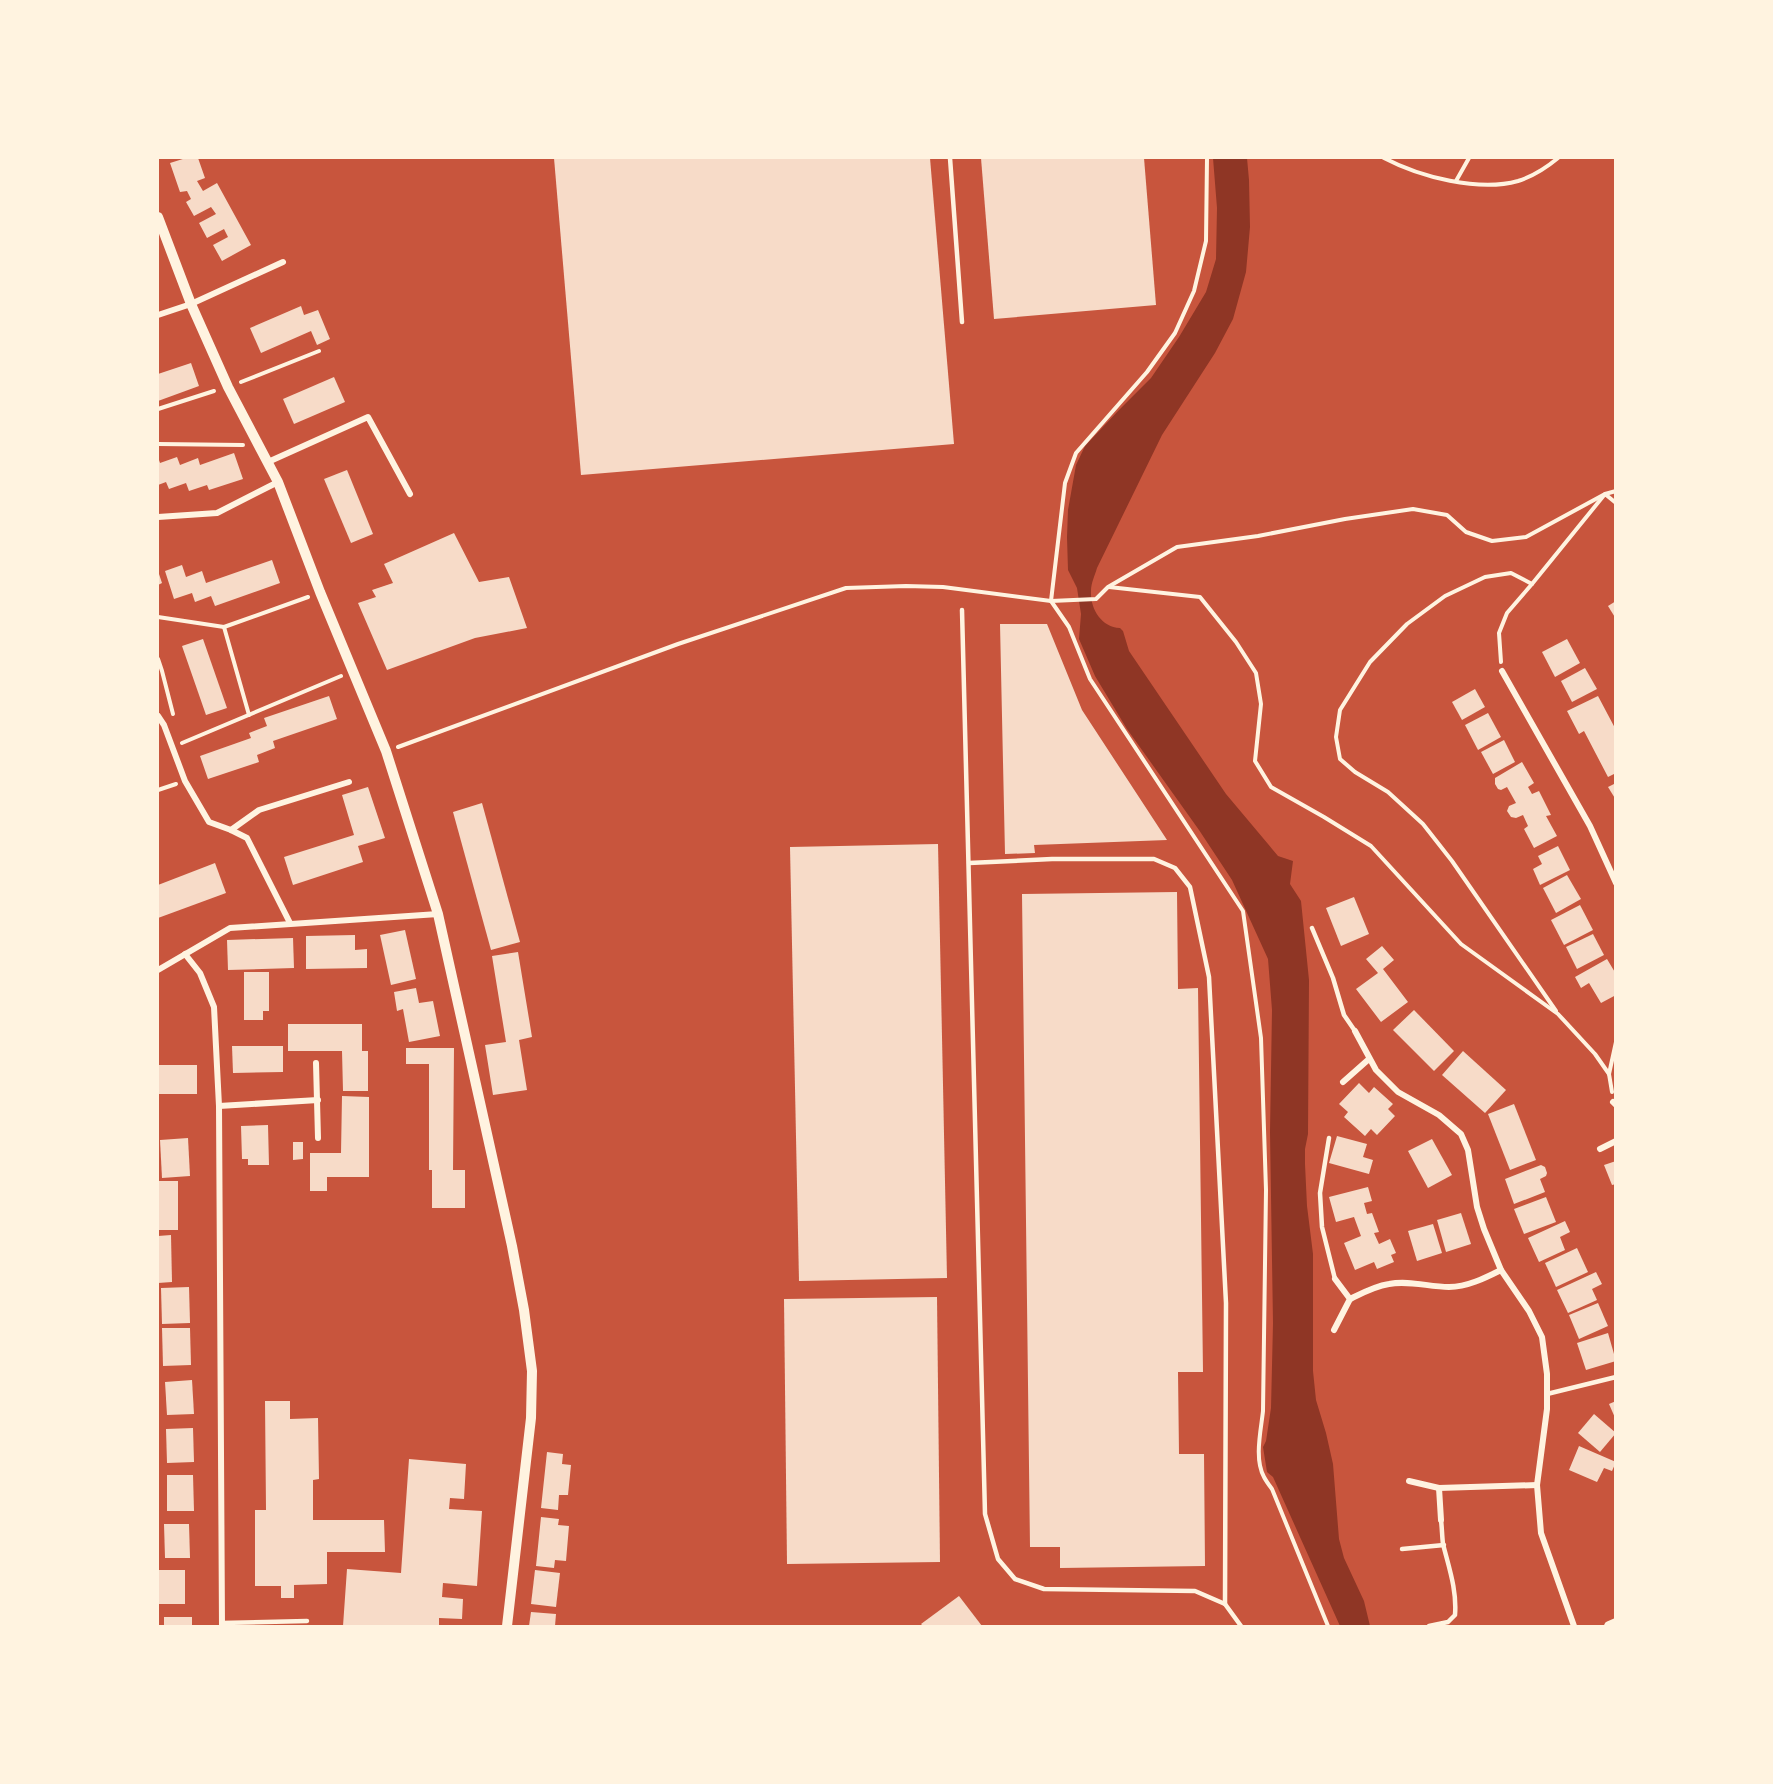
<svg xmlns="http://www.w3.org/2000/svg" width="1773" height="1784" font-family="Commissioner,sans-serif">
	<rect width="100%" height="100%" fill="#c8553d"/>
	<!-- water -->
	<path fill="#8f3625" d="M1213,158H1247L1249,180L1250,227L1246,272L1233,319L1215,353L1162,435L1097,568C1095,575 1091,583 1091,591C1090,608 1101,627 1120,628L1123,631L1129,651L1226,794L1278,856L1293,861L1290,884L1301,901L1309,980L1308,1134L1305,1149V1164L1307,1206L1313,1254V1371L1316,1400L1326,1433L1333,1464L1339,1539L1344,1558L1364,1601L1370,1626H1340L1273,1477L1267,1472L1263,1447L1266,1441L1271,1408L1273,1323L1270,1132L1272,1010L1268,959L1232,880L1199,830L1127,729L1095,676L1079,639L1081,614L1077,588L1068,570L1067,537L1068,510L1076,465L1085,446L1118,411L1151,378L1179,337L1206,292L1216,259L1217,208Z"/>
	<!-- building -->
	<g fill="#f7dbc8">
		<polygon points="186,158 198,158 205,178 197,181 203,191 217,183 251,245 222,261 213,245 228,237 224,229 207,238 199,223 216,214 211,207 194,216 186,202 191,199 187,191 180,192 170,163"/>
		<polygon points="554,158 930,158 954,444 581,475"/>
		<polygon points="981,158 1144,158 1156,305 994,319"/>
		<polygon points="301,306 304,315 318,310 330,339 317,345 311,331 261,353 250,328"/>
		<polygon points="191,363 199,386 158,401 158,374"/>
		<polygon points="334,377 345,402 294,424 283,399"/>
		<polygon points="234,453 243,479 209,490 207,485 189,491 186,483 169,489 166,482 158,485 158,457 160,463 177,457 180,465 198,458 200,465"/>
		<polygon points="347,470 373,534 351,543 324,479"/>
		<polygon points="454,533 479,582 509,577 527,628 475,638 387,670 358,603 376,597 372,590 393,583 384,564"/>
		<polygon points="272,560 280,583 215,606 211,596 195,602 192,593 174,599 165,571 182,565 186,577 202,571 206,583"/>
		<polygon points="158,571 162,583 158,585"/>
		<polygon points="1616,601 1616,619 1608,606"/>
		<polygon points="1000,624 1047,624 1082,710 1167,840 1034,845 1035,853 1005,854"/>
		<polygon points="203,639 227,708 206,715 182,646"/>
		<polygon points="1567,639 1580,663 1555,677 1542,652"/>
		<polygon points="1585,668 1597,689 1572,702 1561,681"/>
		<polygon points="1475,689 1485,707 1462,720 1452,702"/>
		<polygon points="329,696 337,719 273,741 275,748 257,755 259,762 208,779 200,756 251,738 249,733 267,726 264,718"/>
		<polygon points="1598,696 1616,730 1616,773 1608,777 1584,731 1579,734 1567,711"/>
		<polygon points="1488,713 1501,737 1478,750 1465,725"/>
		<polygon points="1504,740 1515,762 1493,774 1481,752"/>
		<polygon points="1522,762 1534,783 1528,787 1532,794 1539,791 1551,815 1546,816 1557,836 1534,848 1524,829 1528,826 1523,815 1516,818 1511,817 1507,811 1509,806 1516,803 1507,787 1501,790 1498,789 1495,784 1495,778"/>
		<polygon points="1616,783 1616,800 1608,787"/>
		<polygon points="368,787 385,838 358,846 363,862 293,885 284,857 354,835 342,795"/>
		<polygon points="482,803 520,942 491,950 453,812"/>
		<polygon points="938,844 947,1278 799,1281 790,847"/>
		<polygon points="1558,846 1570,870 1540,885 1533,869 1542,864 1538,856"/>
		<polygon points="215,863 226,893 158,918 158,885"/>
		<polygon points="1567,875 1581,899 1556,913 1543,888"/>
		<polygon points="1177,892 1178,989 1198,988 1203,1372 1178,1372 1179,1454 1204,1454 1205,1566 1060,1568 1060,1547 1030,1547 1022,894"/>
		<polygon points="1354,897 1369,934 1341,946 1326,908"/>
		<polygon points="1580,905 1593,930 1564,945 1551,920"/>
		<polygon points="405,930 416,979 391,985 380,935"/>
		<polygon points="1593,934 1604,955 1577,969 1566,947"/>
		<polygon points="355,935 355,950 367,949 367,968 306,969 306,936"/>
		<polygon points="293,938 294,968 228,970 227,940"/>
		<polygon points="1382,946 1394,960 1383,969 1408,1002 1381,1022 1356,989 1378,973 1366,959"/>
		<polygon points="518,952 532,1037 519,1040 527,1090 493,1095 485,1045 506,1042 492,956"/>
		<polygon points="1607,959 1616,974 1616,995 1601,1003 1589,983 1581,988 1575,977"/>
		<polygon points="244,972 269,972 269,1011 263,1011 263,1020 244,1020"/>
		<polygon points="416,988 419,1003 433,1001 440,1036 409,1042 403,1009 397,1011 394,992"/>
		<polygon points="1414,1010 1454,1051 1434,1071 1393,1030"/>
		<polygon points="288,1024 362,1024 362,1051 368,1051 368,1091 343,1091 342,1051 288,1051"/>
		<polygon points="232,1046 283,1046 283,1072 233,1073"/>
		<polygon points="406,1048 454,1048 453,1170 465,1170 465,1208 432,1208 432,1170 429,1170 429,1064 406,1064"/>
		<polygon points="1463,1051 1506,1090 1485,1113 1442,1075"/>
		<rect x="158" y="1065" width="39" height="29"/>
		<polygon points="1359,1083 1369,1093 1374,1087 1393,1104 1388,1109 1395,1116 1377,1135 1371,1129 1365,1136 1344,1117 1348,1112 1339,1104"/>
		<polygon points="342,1096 369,1097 369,1177 327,1177 327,1191 310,1191 310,1153 341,1153"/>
		<polygon points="1514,1104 1536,1160 1510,1170 1488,1114"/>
		<polygon points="268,1125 269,1165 248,1165 248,1159 242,1159 241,1126"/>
		<polygon points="1337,1136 1367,1144 1363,1157 1373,1160 1369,1174 1329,1163"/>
		<polygon points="188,1138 190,1176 162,1178 160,1140"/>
		<polygon points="1432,1139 1452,1175 1428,1188 1408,1151"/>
		<polygon points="293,1142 303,1142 303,1159 293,1160"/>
		<polygon points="1616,1161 1616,1184 1612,1185 1604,1165"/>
		<polygon points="1541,1165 1545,1167 1547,1173 1546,1176 1540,1179 1545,1192 1514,1204 1505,1179"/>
		<rect x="158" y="1181" width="20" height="49"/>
		<polygon points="1368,1187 1372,1201 1364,1203 1367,1214 1372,1213 1379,1232 1374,1233 1379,1244 1390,1239 1396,1253 1391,1255 1394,1262 1377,1269 1374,1262 1355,1270 1344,1243 1361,1236 1354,1217 1336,1222 1329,1197"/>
		<polygon points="1546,1197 1556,1222 1524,1234 1514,1209"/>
		<polygon points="1461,1213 1471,1244 1446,1252 1437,1220"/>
		<polygon points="1565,1221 1570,1232 1560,1237 1565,1250 1539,1262 1528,1238"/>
		<polygon points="1433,1224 1442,1253 1417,1261 1408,1231"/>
		<polygon points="171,1235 172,1282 158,1283 158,1236"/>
		<polygon points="1577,1248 1588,1272 1556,1287 1545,1263"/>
		<polygon points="1596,1272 1602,1284 1592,1289 1597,1300 1568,1313 1557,1290"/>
		<polygon points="189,1287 190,1323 162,1324 161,1288"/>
		<polygon points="937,1297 940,1562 787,1564 784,1299"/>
		<polygon points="1598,1303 1608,1326 1579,1339 1569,1315"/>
		<polygon points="162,1328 190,1328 191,1365 163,1366"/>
		<polygon points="1608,1333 1616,1361 1586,1370 1577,1343"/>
		<polygon points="192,1380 194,1414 167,1415 165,1382"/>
		<polygon points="265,1401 290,1401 290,1419 318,1418 319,1479 313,1480 313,1520 384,1520 385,1552 327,1552 327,1584 294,1585 294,1598 281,1598 281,1586 255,1586 255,1510 266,1510"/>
		<polygon points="1616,1401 1616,1420 1609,1404"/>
		<polygon points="1594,1414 1616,1433 1600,1452 1578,1433"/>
		<polygon points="193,1428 194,1462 167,1463 166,1429"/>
		<polygon points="1579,1446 1616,1462 1612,1471 1604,1468 1597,1482 1569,1470"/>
		<polygon points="547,1452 563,1454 562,1464 571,1465 568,1495 559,1495 558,1510 541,1508"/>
		<polygon points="409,1459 466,1464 464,1499 450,1498 449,1509 482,1511 477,1586 443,1583 442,1597 463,1599 462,1619 439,1618 439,1626 343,1626 347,1569 401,1573"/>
		<polygon points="167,1475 193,1475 194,1511 167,1511"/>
		<polygon points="541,1517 559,1519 558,1525 569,1526 566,1561 555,1560 554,1568 536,1566"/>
		<polygon points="164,1524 189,1524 190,1558 165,1558"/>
		<rect x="159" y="1570" width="26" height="34"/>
		<polygon points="535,1570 560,1573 556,1607 531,1604"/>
		<polygon points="959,1596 982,1626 923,1626 921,1624"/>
		<polygon points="531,1612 556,1614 555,1626 529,1626"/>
		<rect x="164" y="1617" width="28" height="9"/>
	</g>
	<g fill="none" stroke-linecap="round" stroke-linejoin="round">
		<!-- path -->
		<g stroke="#fff3e0" stroke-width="4">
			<path d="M1207,158L1206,241L1194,291L1175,333L1147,372L1076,453L1065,483L1051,601L1069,627L1090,679L1243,911L1261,1038L1266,1190L1263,1411C1261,1430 1254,1459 1264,1477C1266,1481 1269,1485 1272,1489L1328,1626"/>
			<path d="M1384,158C1420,177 1479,192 1518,181C1534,176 1546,168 1558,158"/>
			<polyline points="1456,181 1469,158"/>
			<polyline points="241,382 319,351"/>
			<polyline points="158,409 214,391"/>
			<polyline points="158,444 243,445"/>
			<polyline points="1532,584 1605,494 1616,503"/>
			<polyline points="1109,587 1200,597 1236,642 1256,673 1261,704 1255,761 1271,787 1324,817 1371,846 1461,944 1558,1014 1595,1054 1609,1074"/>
			<polyline points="158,617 224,627 308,597"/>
			<polyline points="224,627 249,715"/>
			<polyline points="158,659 162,671 173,714"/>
			<polyline points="1501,662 1499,633 1507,613 1532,584 1511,573 1485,577 1445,596 1407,624 1370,662 1340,710 1336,737 1340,759 1355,772 1388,792 1423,824 1452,861 1556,1011"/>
			<polyline points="182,743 341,676"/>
			<polyline points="398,747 678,644 846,588 906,586 943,587 1051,601 1096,599 1108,587 1177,547 1258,536 1345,519 1413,509 1447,515 1466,532 1492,541 1526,537 1605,494 1616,491"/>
			<polyline points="158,790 176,784"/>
			<polyline points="1612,1092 1609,1074 1616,1042"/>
		</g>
		<!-- service -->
		<g stroke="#fff3e0" stroke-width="4.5">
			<polyline points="950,158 962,322"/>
			<polyline points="962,610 985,1514 998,1559 1015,1579 1044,1589 1195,1591 1225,1604 1241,1626"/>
			<polyline points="969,863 1052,859 1154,859 1175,868 1190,887 1209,977 1226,1303 1225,1604"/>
			<polyline points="1312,928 1333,978 1344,1015 1355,1031"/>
			<polyline points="1329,1138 1320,1193 1322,1227 1335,1279"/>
			<polyline points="1547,1394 1616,1377"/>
			<polyline points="1402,1549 1444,1545"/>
			<polyline points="222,1623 307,1621"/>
			<path d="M1429,1626L1448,1622L1455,1615C1457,1590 1449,1568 1443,1544C1442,1536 1442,1528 1441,1520"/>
		</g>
		<!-- minor -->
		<g stroke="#fff3e0" stroke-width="6">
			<polyline points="158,315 191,304 283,262"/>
			<polyline points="268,462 368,417 410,494"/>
			<polyline points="158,517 217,513 278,482"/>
			<polyline points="1502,671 1590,826 1616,883"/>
			<polyline points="158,716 164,725 185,781 209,822 231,830 247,838 290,923"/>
			<polyline points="231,830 259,810 349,782"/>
			<polyline points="185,954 200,973 214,1007 219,1106 222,1626"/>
			<polyline points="158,970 230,928 438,914"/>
			<polyline points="1355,1031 1376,1070 1398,1092 1439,1115 1461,1134 1468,1150 1477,1207 1484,1229 1501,1270 1529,1311 1542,1337 1547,1374 1547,1409 1537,1485 1541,1533 1574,1626"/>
			<polyline points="316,1063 318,1138"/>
			<polyline points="1343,1082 1369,1059"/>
			<polyline points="1613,1102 1616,1105"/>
			<polyline points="219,1106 318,1100"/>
			<polyline points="1600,1149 1616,1141"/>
			<path d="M1350,1299C1362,1293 1375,1286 1389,1284C1409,1280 1429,1287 1449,1287C1467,1287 1485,1278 1501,1270"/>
			<polyline points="1334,1330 1350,1299 1335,1279"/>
			<polyline points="1409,1481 1439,1488 1537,1485"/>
			<polyline points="1439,1488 1441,1520"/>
		</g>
		<!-- tertiary -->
		<g stroke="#fff3e0" stroke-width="10">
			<polyline points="158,217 191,304 228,387 278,482 320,592 386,751 438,914 512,1246 524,1310 532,1371 531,1418 507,1626"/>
			<polyline points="1609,1626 1616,1623"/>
		</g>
	</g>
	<!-- border -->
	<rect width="1773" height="1784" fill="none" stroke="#fff3e0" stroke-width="318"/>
</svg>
